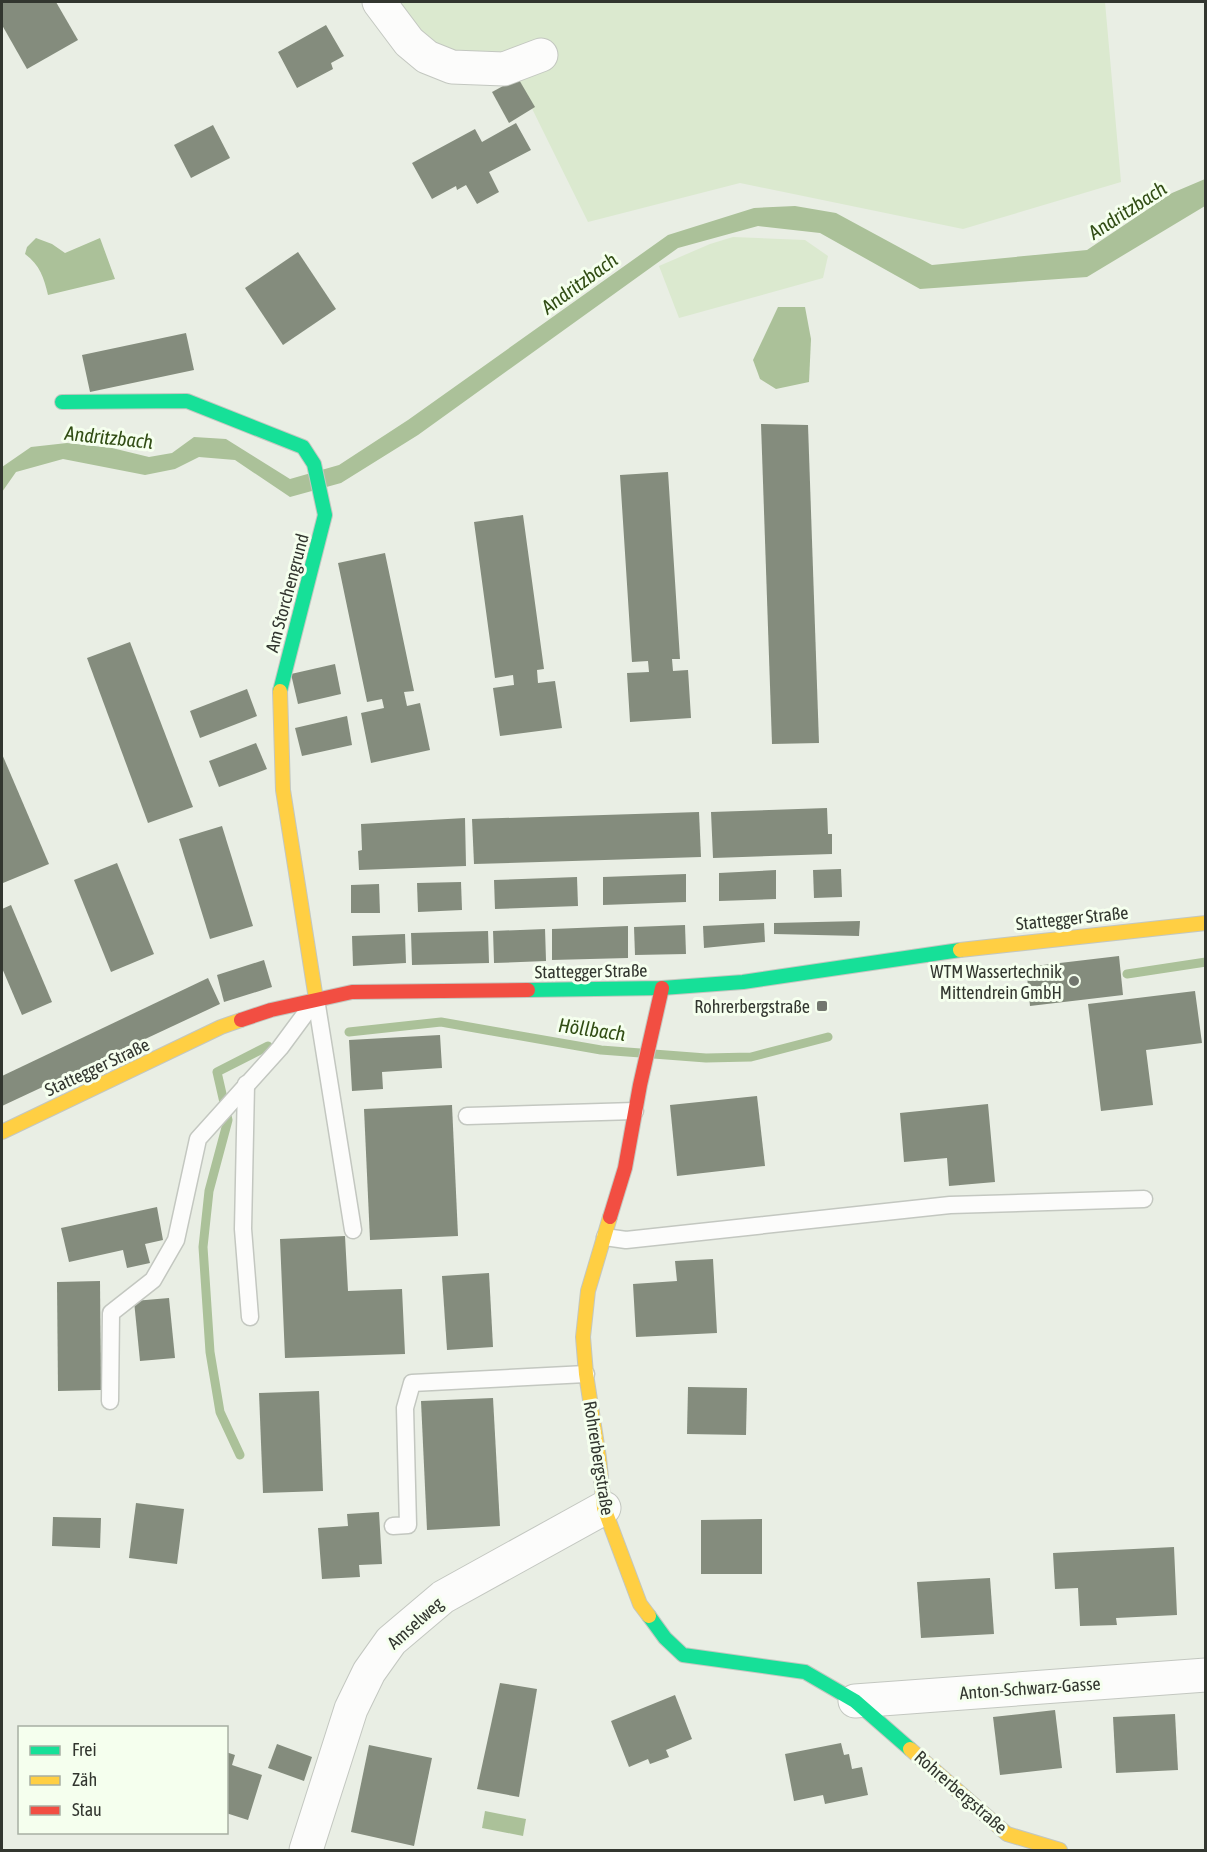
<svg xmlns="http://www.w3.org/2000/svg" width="1207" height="1852" font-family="'Asap Condensed',sans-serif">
	<rect width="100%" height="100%" fill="#e9eee4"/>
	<!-- green -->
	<g fill="#dbe9cf">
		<polygon points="392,2 1105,2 1121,182 963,229 740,183 588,222 507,58 459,60 424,43"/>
		<polygon points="733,237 805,240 828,256 823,278 679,318 659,266 710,244"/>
	</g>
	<!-- water -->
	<g fill="#abc199">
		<polygon points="1205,179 1205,206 1087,277 920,289 820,233 758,226 678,248 418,435 341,483 290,497 235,460 199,457 175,469 145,475 63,459 16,472 2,492 2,467 31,447 67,443 112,448 149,457 172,453 194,437 226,439 290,479 339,465 408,420 668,235 754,208 795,206 836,213 932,265 1087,250 1172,193"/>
		<path d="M36,238L52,244L65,253L100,238L115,279L48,295C44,278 40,265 25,254L27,247Z"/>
		<polygon points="778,307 805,307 811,339 809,382 776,389 760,379 753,360"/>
		<polygon points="485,1811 526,1819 523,1836 482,1828"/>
	</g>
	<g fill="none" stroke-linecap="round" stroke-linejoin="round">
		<!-- stream -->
		<g stroke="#abc199" stroke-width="9">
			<polyline points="1127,974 1206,962"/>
			<polyline points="349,1032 441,1022 601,1050 706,1058 751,1057 828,1037"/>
			<polyline points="240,1455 220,1412 210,1352 203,1247 209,1191 228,1120 217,1072 268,1046"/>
		</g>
	</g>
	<!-- building -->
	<g fill="#848c7d">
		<polygon points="2,2 56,2 78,40 27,69 2,25"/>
		<polygon points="326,25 344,56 331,63 333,69 297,88 278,52"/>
		<polygon points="518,78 535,107 509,123 492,92"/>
		<polygon points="516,123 531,150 489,172 499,192 477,204 466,185 457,190 456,186 432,199 412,163 475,129 482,142"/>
		<polygon points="213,125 230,158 191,178 174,145"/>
		<polygon points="298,252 336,309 283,345 245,288"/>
		<polygon points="186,333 194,370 90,392 82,355"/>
		<polygon points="761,424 808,425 819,743 772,744"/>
		<polygon points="668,472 680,659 672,659 673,671 688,670 691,718 630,722 627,673 649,672 648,661 632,662 620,475"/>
		<polygon points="523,515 544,669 537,670 538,683 555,681 562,728 500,736 493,688 514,685 513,675 495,678 474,522"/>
		<polygon points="385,553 414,691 404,692 407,706 420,703 430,750 371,763 361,713 384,708 382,699 367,702 338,563"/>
		<polygon points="130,642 193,807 148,823 87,658"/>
		<polygon points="335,664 341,694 298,704 291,674"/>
		<polygon points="247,689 257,716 200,738 190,711"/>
		<polygon points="347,716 352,745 302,756 295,728"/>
		<polygon points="256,743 267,769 219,787 209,761"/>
		<polygon points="2,754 49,864 3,883 2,879"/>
		<polygon points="827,808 828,834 832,834 832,854 713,858 711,812"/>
		<polygon points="699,812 701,857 474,864 472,819"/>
		<polygon points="465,818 466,866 359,870 358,851 362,850 361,824"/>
		<polygon points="222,826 253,926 210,939 179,839"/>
		<polygon points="117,863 154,954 111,972 74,880"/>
		<polygon points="841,869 842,897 814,898 813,870"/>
		<polygon points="776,870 776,899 719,901 719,873"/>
		<polygon points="686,874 686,902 603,905 603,877"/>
		<polygon points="577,877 578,906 495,909 494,880"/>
		<polygon points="461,882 462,910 418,912 417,883"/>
		<polygon points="379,884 380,913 351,913 351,885"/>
		<polygon points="11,905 52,1002 22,1015 2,968 2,909"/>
		<polygon points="860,921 859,936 774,934 774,923"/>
		<polygon points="764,923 765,942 704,948 703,926"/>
		<polygon points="685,925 686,954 635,955 634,927"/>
		<polygon points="628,926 628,958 552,960 552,929"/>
		<polygon points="545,929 546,961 494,963 493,931"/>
		<polygon points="488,931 489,963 412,965 411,933"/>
		<polygon points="405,934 406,963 353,966 352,936"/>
		<polygon points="1119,956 1123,995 1030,1006 1026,967"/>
		<polygon points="264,960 272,987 224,1002 217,975"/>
		<polygon points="208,978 220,1004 2,1106 2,1076"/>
		<polygon points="1195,991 1202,1043 1146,1050 1153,1105 1101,1111 1088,1004"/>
		<polygon points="440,1035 442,1068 382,1072 383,1089 352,1091 349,1040"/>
		<polygon points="757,1096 765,1166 677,1176 670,1105"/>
		<polygon points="988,1104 995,1182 949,1186 947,1158 904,1162 900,1113"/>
		<polygon points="452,1105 458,1236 370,1240 364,1109"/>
		<polygon points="157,1207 163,1240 145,1244 150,1263 127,1268 123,1250 69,1262 61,1228"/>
		<polygon points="345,1236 348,1291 402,1289 405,1354 285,1358 280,1239"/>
		<polygon points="713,1259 717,1333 636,1337 633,1284 677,1281 675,1261"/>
		<polygon points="489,1273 493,1347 447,1350 442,1276"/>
		<polygon points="100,1281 101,1390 58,1391 57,1282"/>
		<polygon points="169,1298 175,1358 140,1361 134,1301"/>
		<polygon points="688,1387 747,1388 746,1435 687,1434"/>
		<polygon points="319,1391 323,1491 263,1493 259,1393"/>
		<polygon points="493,1398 500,1526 427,1530 421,1401"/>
		<polygon points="136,1503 184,1509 177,1564 129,1558"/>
		<polygon points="379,1512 382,1564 359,1565 360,1577 322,1579 318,1528 348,1526 347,1514"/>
		<polygon points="53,1517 101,1518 100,1548 52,1546"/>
		<polygon points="762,1519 762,1574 701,1574 701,1520"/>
		<polygon points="1174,1547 1177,1615 1116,1618 1117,1625 1080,1626 1078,1588 1055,1589 1053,1553"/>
		<polygon points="990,1578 994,1634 921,1638 917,1582"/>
		<polygon points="500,1683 537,1689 519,1797 477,1789"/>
		<polygon points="675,1695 692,1739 666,1750 669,1757 650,1764 648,1759 629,1767 611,1721"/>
		<polygon points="1055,1710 1062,1768 1000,1775 993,1717"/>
		<polygon points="1175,1714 1178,1770 1116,1773 1113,1717"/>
		<polygon points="841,1743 844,1755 849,1754 852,1769 862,1767 868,1795 825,1804 823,1795 794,1801 785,1754"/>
		<polygon points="277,1744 312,1757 304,1781 268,1768"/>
		<polygon points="369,1745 432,1758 414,1846 351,1832"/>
		<polygon points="226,1752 235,1755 232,1765 262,1775 248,1820 226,1813"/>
	</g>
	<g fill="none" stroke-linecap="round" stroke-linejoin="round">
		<!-- lane casing -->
		<g stroke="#c3c7c0" stroke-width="19">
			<g id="lane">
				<polyline points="316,999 353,1230"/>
				<polyline points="246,1084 243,1229 250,1317"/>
				<polyline points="467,1116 635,1111"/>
				<polyline points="605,1237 626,1240 950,1205 1144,1199"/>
				<polyline points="110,1401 111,1313 153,1280 176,1240 198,1139 280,1048 314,1002"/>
				<polyline points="393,1526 408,1525 405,1408 412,1383 586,1374"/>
			</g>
		</g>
		<!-- street casing -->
		<g stroke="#c3c7c0" stroke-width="35">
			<g id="street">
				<polyline points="379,2 409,42 427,57 452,67 504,69 541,55"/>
				<polyline points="855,1701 1206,1675"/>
				<polyline points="306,1850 351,1709 369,1672 391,1641 443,1597 604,1508"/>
			</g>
		</g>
		<!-- fast casing -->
		<g stroke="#c3c7c0" stroke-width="16">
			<g id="fast">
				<polyline points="62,402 187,401 303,447 314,464 325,515 280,691"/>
				<polyline points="528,990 662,988 743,982 960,950"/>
				<polyline points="649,1616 665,1638 683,1655 805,1672 855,1701 910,1749"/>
			</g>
		</g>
		<!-- slow casing -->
		<g stroke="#c3c7c0" stroke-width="16">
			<g id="slow">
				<polyline points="280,691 283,790 316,999"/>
				<polyline points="960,950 1206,923"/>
				<polyline points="2,1132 221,1027 241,1020"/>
				<polyline points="610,1217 588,1291 583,1337 586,1374 599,1458 604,1508 640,1604 649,1616"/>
				<polyline points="910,1749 1007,1834 1060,1850"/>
			</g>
		</g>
		<!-- jam casing -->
		<g stroke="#c3c7c0" stroke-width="16">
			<g id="jam">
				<polyline points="241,1020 271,1010 352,992 528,990"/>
				<polyline points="610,1217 625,1168 640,1085 662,988"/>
			</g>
		</g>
		<!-- lane -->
		<use href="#lane" stroke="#fcfcfb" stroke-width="16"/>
		<!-- street -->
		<use href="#street" stroke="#fcfcfb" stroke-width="33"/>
		<!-- fast -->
		<use href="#fast" stroke="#16e098" stroke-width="14"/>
		<!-- slow -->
		<use href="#slow" stroke="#ffcf43" stroke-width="14"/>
		<!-- jam -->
		<use href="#jam" stroke="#f24e42" stroke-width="14"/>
	</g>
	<!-- markers -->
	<g fill="#72766e" stroke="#f5ffee" stroke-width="2">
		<circle cx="1074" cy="981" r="6"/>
		<rect x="816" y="1000" width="12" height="12" rx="3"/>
	</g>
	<g text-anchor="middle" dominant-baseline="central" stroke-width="6" stroke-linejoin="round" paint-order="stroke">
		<!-- street labels -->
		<g font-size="18" fill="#32362f" stroke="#f5ffee">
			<text transform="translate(287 593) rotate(-75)">Am Storchengrund</text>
			<text transform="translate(1072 918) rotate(-6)">Stattegger Straße</text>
			<text transform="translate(591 971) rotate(-1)">Stattegger Straße</text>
			<text transform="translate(97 1067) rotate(-25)">Stattegger Straße</text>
			<text transform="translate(599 1458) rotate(81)">Rohrerbergstraße</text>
			<text transform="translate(415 1623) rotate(-42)">Amselweg</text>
			<text transform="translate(1030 1688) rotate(-4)">Anton-Schwarz-Gasse</text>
			<text transform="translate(961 1792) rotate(41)">Rohrerbergstraße</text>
		</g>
		<!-- poi labels -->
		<g font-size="18" fill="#32362f" stroke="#f5ffee" text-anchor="end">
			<text x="1062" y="971">WTM Wassertechnik<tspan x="1062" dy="21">Mittendrein GmbH</tspan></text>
			<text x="810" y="1006">Rohrerbergstraße</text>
		</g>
		<!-- water labels -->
		<g font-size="20" font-style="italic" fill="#314d14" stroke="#f5ffee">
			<text transform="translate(1127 210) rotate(-33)">Andritzbach</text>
			<text transform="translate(579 283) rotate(-36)">Andritzbach</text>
			<text transform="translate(109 437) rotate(6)">Andritzbach</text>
			<text transform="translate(592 1029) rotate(8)">Höllbach</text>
		</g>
	</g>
	<!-- border -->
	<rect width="1207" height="1852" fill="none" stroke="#32362f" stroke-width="6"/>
	<!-- legend -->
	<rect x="18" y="1726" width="210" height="108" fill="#f5ffee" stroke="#a7afa2" stroke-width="1.5"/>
	<rect x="30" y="1746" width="30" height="9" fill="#16e098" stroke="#a7afa2" stroke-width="1.5"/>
	<text x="72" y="1756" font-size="18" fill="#32362f">Frei</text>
	<rect x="30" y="1776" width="30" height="9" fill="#ffcf43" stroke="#a7afa2" stroke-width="1.5"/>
	<text x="72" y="1786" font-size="18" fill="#32362f">Zäh</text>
	<rect x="30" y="1806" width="30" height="9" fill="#f24e42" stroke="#a7afa2" stroke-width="1.5"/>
	<text x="72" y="1816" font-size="18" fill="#32362f">Stau</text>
</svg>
